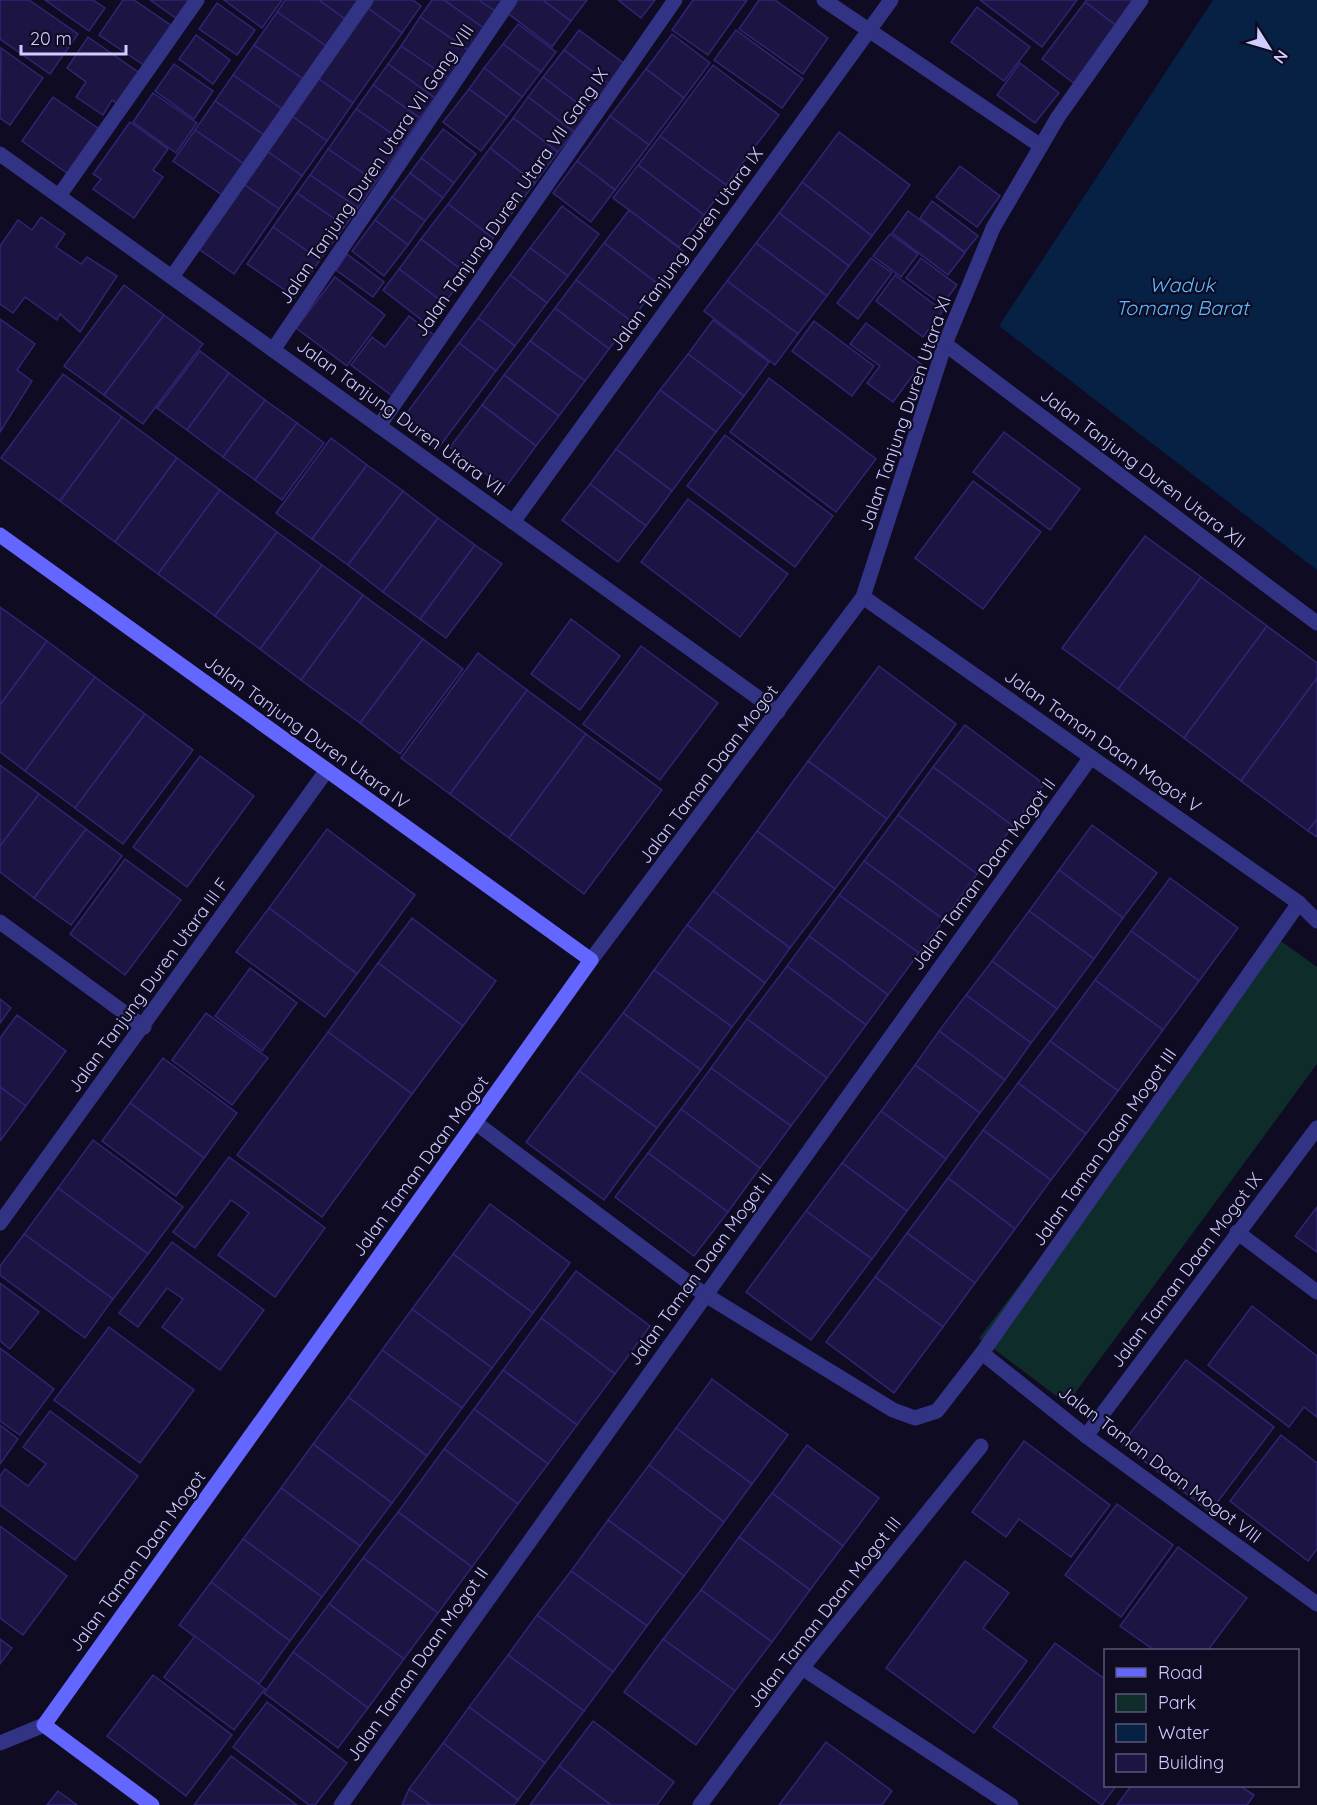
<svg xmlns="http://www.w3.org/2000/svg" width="1317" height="1805" font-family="Quicksand,sans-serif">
	<rect width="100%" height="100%" fill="#0e0b22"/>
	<!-- green -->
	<polygon fill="#0e2c29" points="1281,941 1317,967 1317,1064 1067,1404 979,1338"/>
	<!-- water -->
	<polygon fill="#072145" points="1213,0 1317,0 1317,570 999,326"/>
	<!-- building -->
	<g fill="#1c1544" stroke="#302573" stroke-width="1.5">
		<polygon points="0,0 29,0 78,34 50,74 0,39"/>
		<polygon points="45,0 93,0 105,8 89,31"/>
		<polygon points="123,0 134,0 172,26 145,66 99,35"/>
		<polygon points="150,0 190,0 177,19"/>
		<polygon points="224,0 282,0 262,28"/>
		<polygon points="285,0 319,0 348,21 329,48 277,12"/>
		<polygon points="319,0 363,0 348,21"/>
		<polygon points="369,0 413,0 421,6 402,33 365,6"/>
		<polygon points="432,0 444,0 484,28 468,50 420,17"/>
		<polygon points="444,0 479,0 495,11 484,28"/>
		<polygon points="479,0 503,0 495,11"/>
		<polygon points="514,0 543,0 571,21 552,47 506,12"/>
		<polygon points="543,0 587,0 571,21"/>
		<polygon points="618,0 655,0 641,18"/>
		<polygon points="693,0 747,0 708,55 672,30"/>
		<polygon points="759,0 775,0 828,38 803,74 739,29"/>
		<polygon points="980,0 1077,0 1042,47"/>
		<polygon points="1086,0 1138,0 1118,27 1085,2"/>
		<polygon points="1085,2 1118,27 1075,84 1042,59"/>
		<polygon points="217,3 255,30 237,55 199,29"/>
		<polygon points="365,6 402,33 353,103 316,77"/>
		<polygon points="977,7 1030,47 1004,81 951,42"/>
		<polygon points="277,12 329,48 306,81 254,45"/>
		<polygon points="420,17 468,50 448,78 401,46"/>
		<polygon points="518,24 556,52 541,72 503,44"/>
		<polygon points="579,30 625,64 609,84 564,50"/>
		<polygon points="736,30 803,79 782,108 714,60"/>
		<polygon points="672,34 710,63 684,98 646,69"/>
		<polygon points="196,35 230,60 213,84 179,59"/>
		<polygon points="88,37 141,74 120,105 112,100 103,115 76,97 86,82 67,68"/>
		<polygon points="503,44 541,72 522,97 484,68"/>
		<polygon points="254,45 306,81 285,111 233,75"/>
		<polygon points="401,46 448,78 435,98 388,64"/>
		<polygon points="1,48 43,78 10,125 0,118"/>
		<polygon points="564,50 609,84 589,112 543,77"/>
		<polygon points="1020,63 1059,93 1035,123 997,95"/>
		<polygon points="174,64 213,91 194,119 155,91"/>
		<polygon points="388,64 435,98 420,118 373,85"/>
		<polygon points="713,65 779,115 726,185 660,136"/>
		<polygon points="484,68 522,97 507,117 469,89"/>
		<polygon points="646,69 684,98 649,145 610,116"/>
		<polygon points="233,75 285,111 267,137 215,101"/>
		<polygon points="316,77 353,103 327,141 289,114"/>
		<polygon points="543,77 589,112 574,132 528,97"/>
		<polygon points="373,85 420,118 404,142 356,109"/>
		<polygon points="469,89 507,117 481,151 443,122"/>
		<polygon points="153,93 197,123 176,153 133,122"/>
		<polygon points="53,97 102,131 71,176 22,141"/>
		<polygon points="528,97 574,132 558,152 513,118"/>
		<polygon points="215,101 267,137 247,166 195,130"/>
		<polygon points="356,109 404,142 376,182 328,149"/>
		<polygon points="289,114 327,141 302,176 264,149"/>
		<polygon points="610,116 649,145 615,190 577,161"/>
		<polygon points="513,118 558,152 535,183 490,148"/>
		<polygon points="130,122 168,149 153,170 163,177 134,218 93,189 101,179 93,174"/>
		<polygon points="443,129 476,154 454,183 421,158"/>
		<polygon points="195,130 247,166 225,197 173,161"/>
		<polygon points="839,132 910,185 872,236 802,182"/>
		<polygon points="660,136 726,185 704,215 638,165"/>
		<polygon points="490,148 535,183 493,238 448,204"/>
		<polygon points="264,149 302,176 279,209 242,183"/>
		<polygon points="328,149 376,182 358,208 310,175"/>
		<polygon points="421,158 454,183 443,198 410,173"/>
		<polygon points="577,161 615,190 591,222 553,193"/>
		<polygon points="638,165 704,215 679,247 613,198"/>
		<polygon points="960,166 1000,196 977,227 936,197"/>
		<polygon points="410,173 443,198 425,221 392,197"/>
		<polygon points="310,175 358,208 345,226 297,193"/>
		<polygon points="802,182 872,236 849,266 779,213"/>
		<polygon points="242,183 279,209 234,274 196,247"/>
		<polygon points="297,193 345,226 320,260 273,227"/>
		<polygon points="392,197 425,221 408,245 375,220"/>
		<polygon points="932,201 978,236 965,252 920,218"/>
		<polygon points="448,204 493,238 467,274 421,239"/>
		<polygon points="562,206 599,234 568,276 530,248"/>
		<polygon points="629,210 683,251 658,284 604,243"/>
		<polygon points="908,211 965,253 948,275 892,233"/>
		<polygon points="779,213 849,266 827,296 756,243"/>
		<polygon points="41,217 65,234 56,247 81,264 87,257 117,276 80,332 60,314 57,320 25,297 13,313 0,304 0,246 18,220 32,230"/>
		<polygon points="375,220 408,245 384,276 352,251"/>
		<polygon points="273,227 320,260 295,297 247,264"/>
		<polygon points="890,234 918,254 901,277 873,256"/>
		<polygon points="421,239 467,274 444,303 399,269"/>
		<polygon points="604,243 658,284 631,321 576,280"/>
		<polygon points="756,243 827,296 798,334 727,281"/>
		<polygon points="530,248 568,276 547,303 510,275"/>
		<polygon points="347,254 384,282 373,297 336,270"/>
		<polygon points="871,258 892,273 858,319 837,303"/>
		<polygon points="921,258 957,285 942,305 906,278"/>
		<polygon points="399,269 444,303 428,325 383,290"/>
		<polygon points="510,275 547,303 515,346 478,318"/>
		<polygon points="895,275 943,311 923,337 876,301"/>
		<polygon points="335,277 385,315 347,366 296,328"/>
		<polygon points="576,280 631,321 609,349 555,308"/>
		<polygon points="727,281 798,334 775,365 704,311"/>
		<polygon points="124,285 164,315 104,395 64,366"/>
		<polygon points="555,308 609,349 585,381 530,341"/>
		<polygon points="164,315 203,344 143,424 104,395"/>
		<polygon points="409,316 439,339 395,398 351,365 372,337 385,347"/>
		<polygon points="478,318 515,346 496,371 459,343"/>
		<polygon points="0,319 35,344 17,370 32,381 0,432"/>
		<polygon points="713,320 769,362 744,396 688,354"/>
		<polygon points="814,321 874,366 852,396 792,351"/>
		<polygon points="866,323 921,364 893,402 867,383 880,366 850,344"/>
		<polygon points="530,341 585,381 559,416 504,375"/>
		<polygon points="459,343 496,371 437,450 400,422"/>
		<polygon points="200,351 229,373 187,430 157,408"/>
		<polygon points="688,354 744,396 716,432 660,390"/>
		<polygon points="229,373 265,400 223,457 187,430"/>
		<polygon points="63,374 122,417 60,501 1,458"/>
		<polygon points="504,375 559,416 536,446 482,405"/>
		<polygon points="769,378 876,459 836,512 730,432"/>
		<polygon points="660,390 716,432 672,491 616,449"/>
		<polygon points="265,400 297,423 255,480 223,457"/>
		<polygon points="482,405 536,446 505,488 450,447"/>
		<polygon points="122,417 177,458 115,542 60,501"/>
		<polygon points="297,423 324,443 282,500 255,480"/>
		<polygon points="1004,432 1080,489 1050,530 973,472"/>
		<polygon points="725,435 833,516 795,567 687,486"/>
		<polygon points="331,438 367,465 312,539 276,513"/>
		<polygon points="616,449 672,491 646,526 590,484"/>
		<polygon points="177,458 220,490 158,574 115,542"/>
		<polygon points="367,465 403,491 348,565 312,539"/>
		<polygon points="973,481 1041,532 983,609 915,558"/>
		<polygon points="590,484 646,526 618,562 562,520"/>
		<polygon points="220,490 277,532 215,616 158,574"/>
		<polygon points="403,491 438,518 383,592 348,565"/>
		<polygon points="688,499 788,574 740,637 641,562"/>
		<polygon points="438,518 475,545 420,619 383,592"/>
		<polygon points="277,532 322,565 260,649 215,616"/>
		<polygon points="1145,536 1201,577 1118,689 1062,648"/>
		<polygon points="475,545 502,564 446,638 420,619"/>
		<polygon points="322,565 363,595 301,680 260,649"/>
		<polygon points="1201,577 1267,626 1184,738 1118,689"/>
		<polygon points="363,595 423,639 360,723 301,680"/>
		<polygon points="0,607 47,641 0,705"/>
		<polygon points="571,619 620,656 580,710 531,674"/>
		<polygon points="1267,626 1317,663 1317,678 1241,781 1184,738"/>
		<polygon points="423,639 463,669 400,754 360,723"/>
		<polygon points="47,641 95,677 25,771 0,752 0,705"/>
		<polygon points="641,646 718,703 660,780 583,724"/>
		<polygon points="478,653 527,690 450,794 401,758"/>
		<polygon points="879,666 956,724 887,819 808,761"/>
		<polygon points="95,677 145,714 75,808 25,771"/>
		<polygon points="1317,678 1317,819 1308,831 1241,781"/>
		<polygon points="527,690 586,734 509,838 450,794"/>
		<polygon points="145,714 193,750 123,844 75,808"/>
		<polygon points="965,725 1044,784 1013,826 933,767"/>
		<polygon points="586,734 662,790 584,894 509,838"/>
		<polygon points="200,756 254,796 187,887 133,847"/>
		<polygon points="808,761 887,819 835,889 757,831"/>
		<polygon points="0,765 39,794 0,846"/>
		<polygon points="933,767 1013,826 977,874 898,815"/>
		<polygon points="39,794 86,829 34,898 0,872 0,846"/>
		<polygon points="898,815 977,874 944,920 864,861"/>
		<polygon points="1317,819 1317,837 1308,831"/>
		<polygon points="1092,825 1157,873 1123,918 1059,870"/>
		<polygon points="86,829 122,856 71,925 34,898"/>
		<polygon points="327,829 415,895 357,974 269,908"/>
		<polygon points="757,831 835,889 790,948 713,891"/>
		<polygon points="125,859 181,900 125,975 70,934"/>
		<polygon points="864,861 944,920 919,953 839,895"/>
		<polygon points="1059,870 1123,918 1094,959 1029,911"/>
		<polygon points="1170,878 1238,928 1199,981 1131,931"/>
		<polygon points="713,891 790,948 765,983 687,925"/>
		<polygon points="839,895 919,953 888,995 809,936"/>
		<polygon points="269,908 357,974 325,1017 236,952"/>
		<polygon points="1029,911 1094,959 1057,1009 992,961"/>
		<polygon points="412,918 496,981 463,1026 378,963"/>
		<polygon points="687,925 765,983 732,1027 654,970"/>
		<polygon points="1131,931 1199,981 1163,1030 1095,980"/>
		<polygon points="809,936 888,995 866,1025 787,966"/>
		<polygon points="992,961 1057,1009 1031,1043 966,995"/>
		<polygon points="378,963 463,1026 412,1094 328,1032"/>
		<polygon points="787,966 866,1025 827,1078 747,1019"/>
		<polygon points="250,968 297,1003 262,1051 215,1016"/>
		<polygon points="654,970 732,1027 701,1070 623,1013"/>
		<polygon points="1095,980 1163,1030 1118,1091 1050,1041"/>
		<polygon points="966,995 1031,1043 1005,1080 939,1031"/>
		<polygon points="0,999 11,1008 0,1023"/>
		<polygon points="206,1013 268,1058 232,1105 172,1060"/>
		<polygon points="623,1013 701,1070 657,1128 579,1071"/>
		<polygon points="17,1015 66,1051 26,1106 0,1087 0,1038"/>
		<polygon points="747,1019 827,1078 791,1126 711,1068"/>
		<polygon points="939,1031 1005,1080 980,1113 915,1065"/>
		<polygon points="328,1032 412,1094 322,1217 237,1155"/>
		<polygon points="1050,1041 1118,1091 1086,1134 1018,1083"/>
		<polygon points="163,1058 237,1113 204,1158 130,1103"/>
		<polygon points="915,1065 980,1113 946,1159 881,1111"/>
		<polygon points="711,1068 791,1126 760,1168 681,1109"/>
		<polygon points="579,1071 657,1128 604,1200 526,1142"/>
		<polygon points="1018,1083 1086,1134 1051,1180 983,1130"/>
		<polygon points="0,1087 26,1106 0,1141"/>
		<polygon points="130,1103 204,1158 176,1196 102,1141"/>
		<polygon points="681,1109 760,1168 728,1212 648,1153"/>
		<polygon points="881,1111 946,1159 907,1211 842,1163"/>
		<polygon points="983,1130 1051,1180 1015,1229 948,1178"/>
		<polygon points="93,1140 183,1207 148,1254 58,1188"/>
		<polygon points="648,1153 728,1212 694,1256 615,1197"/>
		<polygon points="229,1157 325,1228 275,1297 218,1255 249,1213 231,1200 195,1248 173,1232"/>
		<polygon points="842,1163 907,1211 872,1259 806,1211"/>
		<polygon points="948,1178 1015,1229 975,1283 907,1233"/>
		<polygon points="58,1188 148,1254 113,1299 24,1234"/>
		<polygon points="490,1204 570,1263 533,1313 453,1254"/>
		<polygon points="1317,1207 1317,1252 1295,1236"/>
		<polygon points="806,1211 872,1259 811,1340 746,1292"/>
		<polygon points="907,1233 975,1283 943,1327 875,1277"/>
		<polygon points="24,1234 113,1299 85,1338 0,1275 0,1266"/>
		<polygon points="172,1242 264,1310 220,1370 162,1327 183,1299 167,1288 138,1327 119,1313"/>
		<polygon points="453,1254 533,1313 492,1368 412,1309"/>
		<polygon points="576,1271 650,1326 615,1374 541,1318"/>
		<polygon points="875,1277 943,1327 894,1393 826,1342"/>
		<polygon points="0,1283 39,1312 10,1349 0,1341"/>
		<polygon points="1252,1306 1317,1356 1317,1417 1304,1407 1289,1427 1208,1365"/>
		<polygon points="412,1309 492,1368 462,1408 382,1350"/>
		<polygon points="541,1318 615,1374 577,1425 503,1370"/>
		<polygon points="109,1327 194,1390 140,1463 54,1400"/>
		<polygon points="0,1348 54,1389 20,1435 0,1421"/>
		<polygon points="382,1350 462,1408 427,1456 348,1397"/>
		<polygon points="1186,1360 1274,1427 1210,1512 1122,1444"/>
		<polygon points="503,1370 577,1425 548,1464 474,1409"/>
		<polygon points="712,1379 788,1435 752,1484 676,1428"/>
		<polygon points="348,1397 427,1456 392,1503 313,1444"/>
		<polygon points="474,1409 548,1464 518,1504 444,1449"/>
		<polygon points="50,1411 138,1476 75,1560 0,1505 0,1476 5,1469 28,1486 46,1464 23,1447"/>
		<polygon points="0,1425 18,1439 0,1464"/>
		<polygon points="676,1428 752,1484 724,1522 649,1465"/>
		<polygon points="1281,1435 1317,1463 1317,1549 1308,1561 1230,1501"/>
		<polygon points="1024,1441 1110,1505 1071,1557 1019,1519 1006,1537 972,1512"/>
		<polygon points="313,1444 392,1503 360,1546 281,1488"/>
		<polygon points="807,1445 879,1498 843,1546 772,1493"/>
		<polygon points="444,1449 518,1504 472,1567 398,1512"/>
		<polygon points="649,1465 724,1522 684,1576 608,1520"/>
		<polygon points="281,1488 360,1546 322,1597 243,1539"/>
		<polygon points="772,1493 843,1546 810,1590 739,1537"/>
		<polygon points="1117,1504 1173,1545 1121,1617 1065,1575"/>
		<polygon points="398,1512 472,1567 438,1613 363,1558"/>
		<polygon points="608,1520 684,1576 647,1626 571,1571"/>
		<polygon points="0,1526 67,1576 23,1635 0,1618"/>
		<polygon points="739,1537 810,1590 772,1642 701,1590"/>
		<polygon points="243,1539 322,1597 290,1641 211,1582"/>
		<polygon points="1178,1547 1247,1598 1208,1650 1154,1650 1120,1626"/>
		<polygon points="363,1558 438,1613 404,1659 329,1604"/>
		<polygon points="965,1561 1009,1593 983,1628 1027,1661 974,1733 886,1668"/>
		<polygon points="571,1571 647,1626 613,1672 537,1615"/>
		<polygon points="211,1582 290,1641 259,1684 179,1625"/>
		<polygon points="701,1590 772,1642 735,1691 663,1639"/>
		<polygon points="329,1604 404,1659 368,1708 293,1652"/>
		<polygon points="537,1615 613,1672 584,1711 508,1655"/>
		<polygon points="195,1636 265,1689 234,1730 164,1677"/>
		<polygon points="0,1639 12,1648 0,1664"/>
		<polygon points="663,1639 735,1691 696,1745 624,1692"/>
		<polygon points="1055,1643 1106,1680 1106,1786 1116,1786 1102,1805 993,1727"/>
		<polygon points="293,1652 368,1708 338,1748 264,1693"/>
		<polygon points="508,1655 584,1711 545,1763 469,1707"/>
		<polygon points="153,1675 232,1735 186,1796 107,1736"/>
		<polygon points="267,1702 347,1763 315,1805 309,1805 233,1747"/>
		<polygon points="469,1707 545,1763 518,1800 443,1743"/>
		<polygon points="593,1721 674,1782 657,1805 611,1805 559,1766"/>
		<polygon points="826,1742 892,1791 882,1805 779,1805"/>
		<polygon points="443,1743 518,1800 514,1805 431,1805 409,1789"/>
		<polygon points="231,1756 297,1805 194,1805"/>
		<polygon points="559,1766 611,1805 530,1805"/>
		<polygon points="1131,1786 1240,1786 1254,1795 1247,1805 1117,1805"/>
		<polygon points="409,1789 431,1805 402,1805"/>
		<polygon points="58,1791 77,1805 47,1805"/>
	</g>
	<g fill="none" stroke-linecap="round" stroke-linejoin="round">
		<!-- street -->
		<g stroke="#323385" stroke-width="15">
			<polyline points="824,0 1041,146"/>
			<polyline points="0,154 778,712"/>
			<polyline points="59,196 197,0"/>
			<polyline points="172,277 366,0"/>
			<polyline points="945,344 1317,623"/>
			<polyline points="273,350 510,0"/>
			<polyline points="379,426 675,0"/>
			<polyline points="513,522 891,0"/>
			<polyline points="863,597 1299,903 1317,921"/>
			<polyline points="0,922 144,1027"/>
			<polyline points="591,960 863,597 945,344 993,228 1058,117 1141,0"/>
			<polyline points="476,1123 704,1294 893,1410 915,1418 937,1411 982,1353 1299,903"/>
			<polyline points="0,1223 327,770"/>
			<polyline points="1237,1232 1317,1292"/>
			<polyline points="982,1353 1086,1436 1317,1604"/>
			<polyline points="1086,1436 1317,1128"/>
			<polyline points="802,1668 1011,1805"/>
			<polyline points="0,1743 44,1725"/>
			<polyline points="341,1805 1091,757"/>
			<polyline points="700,1805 802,1668 981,1446"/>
		</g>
		<!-- secondary -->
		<polyline stroke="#6367ff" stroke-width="15" points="0,535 591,960 44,1725 152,1805"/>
	</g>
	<g text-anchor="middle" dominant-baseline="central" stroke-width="4.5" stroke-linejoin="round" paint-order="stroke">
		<!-- street labels -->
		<g font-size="18" fill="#cfccff" stroke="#0e0b22">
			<text transform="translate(376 164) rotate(-56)">Jalan Tanjung Duren Utara VII Gang VIII</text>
			<text transform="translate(511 202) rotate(-55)">Jalan Tanjung Duren Utara VII Gang IX</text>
			<text transform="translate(686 249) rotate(-54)">Jalan Tanjung Duren Utara IX</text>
			<text transform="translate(905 413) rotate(-71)">Jalan Tanjung Duren Utara XI</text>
			<text transform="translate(401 417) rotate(36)">Jalan Tanjung Duren Utara VII</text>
			<text transform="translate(1143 468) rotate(37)">Jalan Tanjung Duren Utara XII</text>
			<text transform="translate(307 732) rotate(36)">Jalan Tanjung Duren Utara IV</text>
			<text transform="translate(1103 741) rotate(35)">Jalan Taman Daan Mogot V</text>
			<text transform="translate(708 774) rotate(-53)">Jalan Taman Daan Mogot</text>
			<text transform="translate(983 874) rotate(-54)">Jalan Taman Daan Mogot II</text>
			<text transform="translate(148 985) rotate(-54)">Jalan Tanjung Duren Utara III F</text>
			<text transform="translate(1104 1147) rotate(-55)">Jalan Taman Daan Mogot III</text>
			<text transform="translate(420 1166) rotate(-54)">Jalan Taman Daan Mogot</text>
			<text transform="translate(700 1269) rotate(-54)">Jalan Taman Daan Mogot II</text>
			<text transform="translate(1186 1270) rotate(-53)">Jalan Taman Daan Mogot IX</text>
			<text transform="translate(1160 1464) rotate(37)">Jalan Taman Daan Mogot VIII</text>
			<text transform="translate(137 1561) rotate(-54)">Jalan Taman Daan Mogot</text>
			<text transform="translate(824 1612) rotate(-52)">Jalan Taman Daan Mogot III</text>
			<text transform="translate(417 1664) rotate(-55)">Jalan Taman Daan Mogot II</text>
		</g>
		<!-- water labels -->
		<g font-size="20" font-style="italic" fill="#5abbff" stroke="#0e0b22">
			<text x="1182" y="284">Waduk<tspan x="1182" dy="23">Tomang Barat</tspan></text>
		</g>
	</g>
	<!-- legend -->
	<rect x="1104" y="1649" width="195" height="138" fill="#0e0b22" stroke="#5b587a" stroke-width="1.5"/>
	<rect x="1116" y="1668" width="30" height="9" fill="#6367ff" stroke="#5b587a" stroke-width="1.5"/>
	<text x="1158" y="1679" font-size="18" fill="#cfccff">Road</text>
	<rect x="1116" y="1694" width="30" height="18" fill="#0e2c29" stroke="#5b587a" stroke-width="1.5"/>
	<text x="1158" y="1709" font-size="18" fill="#cfccff">Park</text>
	<rect x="1116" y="1724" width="30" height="18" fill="#072145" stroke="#5b587a" stroke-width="1.5"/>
	<text x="1158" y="1739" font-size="18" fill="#cfccff">Water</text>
	<rect x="1116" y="1754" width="30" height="18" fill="#1c1544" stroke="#5b587a" stroke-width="1.5"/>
	<text x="1158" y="1769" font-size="18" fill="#cfccff">Building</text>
	<!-- north arrow -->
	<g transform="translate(1269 48) rotate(127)" stroke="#0e0b22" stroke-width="4.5" paint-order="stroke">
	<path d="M0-4.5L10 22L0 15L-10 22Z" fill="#cfccff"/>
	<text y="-9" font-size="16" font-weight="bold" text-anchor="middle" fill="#cfccff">N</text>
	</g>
	<!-- scale -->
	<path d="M21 45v9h105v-9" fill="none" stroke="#cfccff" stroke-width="3"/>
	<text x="30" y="45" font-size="18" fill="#cfccff" stroke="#0e0b22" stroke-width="4.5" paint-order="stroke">20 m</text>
</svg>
